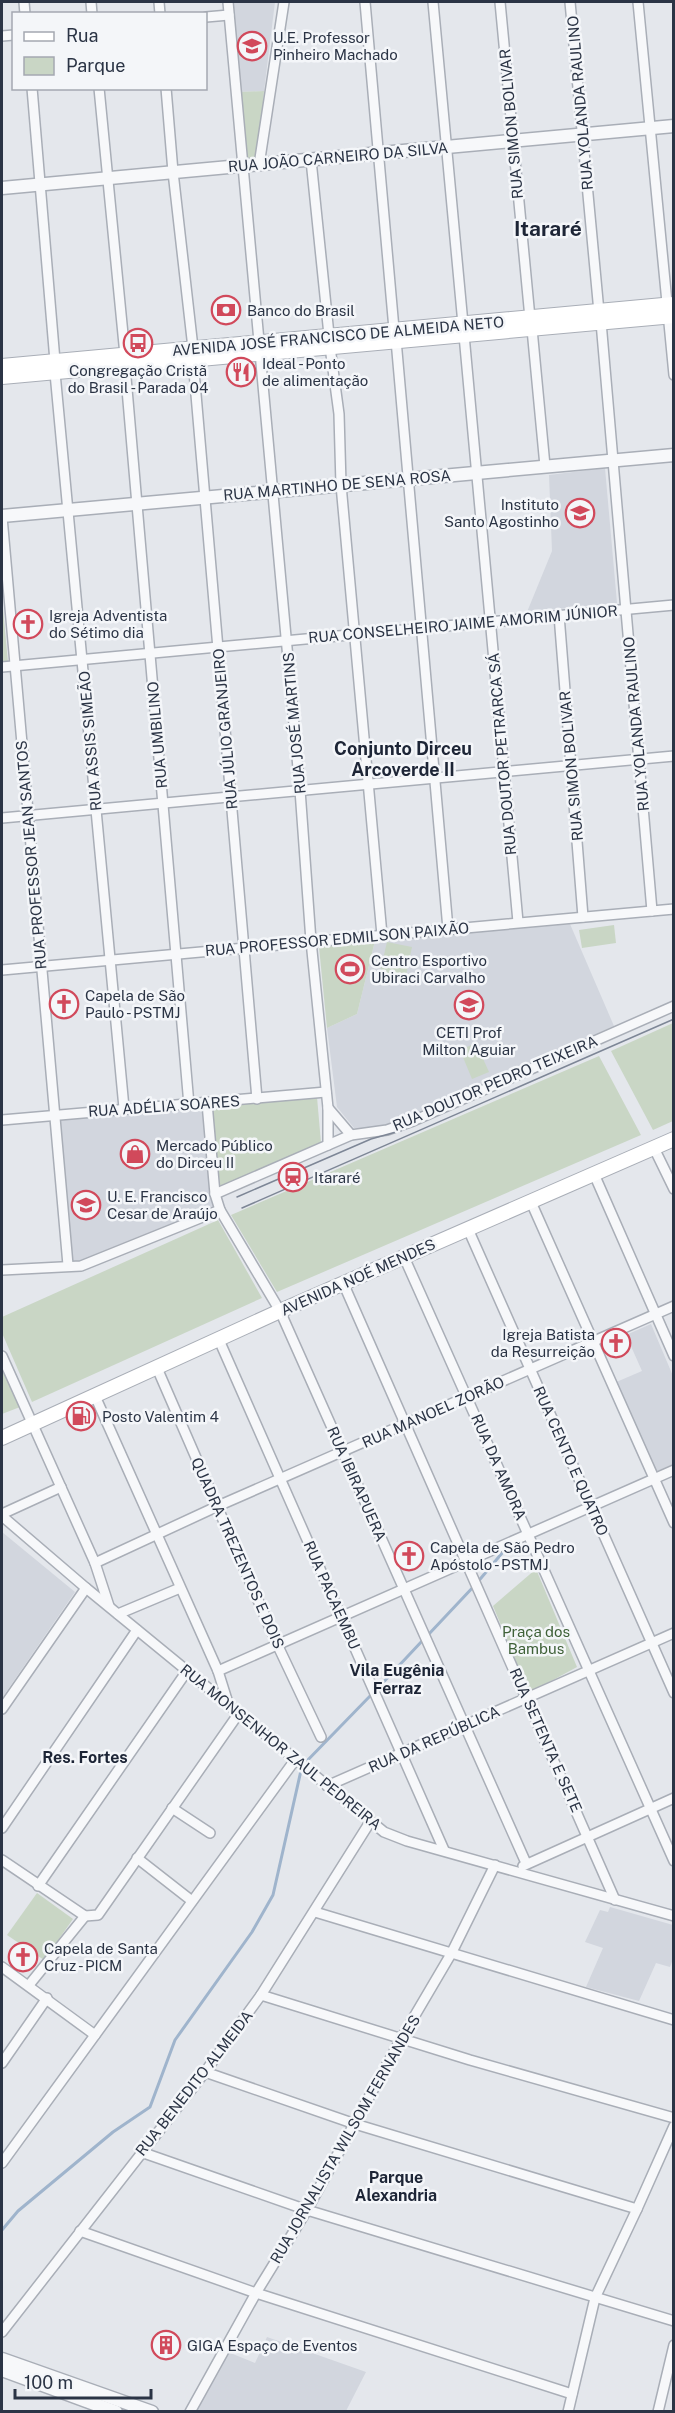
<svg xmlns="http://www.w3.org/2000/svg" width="675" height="2413" font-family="'Public Sans',sans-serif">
	<rect width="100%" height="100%" fill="#e4e7ec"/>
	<!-- built -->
	<g fill="#d2d6de">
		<polygon points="230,2 275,2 264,91 238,92"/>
		<polygon points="605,468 617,603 527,612 552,551 549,475"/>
		<polygon points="570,924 614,1026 391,1124 362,1130 354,1128 337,1107 327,1028 357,1014 375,941"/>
		<polygon points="207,1103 220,1210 94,1262 68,1265 54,1115"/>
		<polygon points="651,1324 673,1376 673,1464 655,1472 614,1383 642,1371 626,1335"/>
		<polygon points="2,1532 75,1592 2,1698"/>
		<polygon points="610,1907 673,1925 673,1959 670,1967 656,1963 639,2001 586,1987 603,1948 585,1942 600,1910 608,1912"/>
		<polygon points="267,2337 366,2372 346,2411 194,2412 228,2352 255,2363"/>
	</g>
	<!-- green -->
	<g fill="#c9d6c5">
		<polygon points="264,91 258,160 243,162 238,92"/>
		<polygon points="2,609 3,609 8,662 2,663"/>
		<polygon points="614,925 616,943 582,948 579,930"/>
		<polygon points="375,941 357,1014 327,1028 319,947"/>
		<polygon points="387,942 412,947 404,985 378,980"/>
		<polygon points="673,1023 673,1121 653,1130 611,1051"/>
		<polygon points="476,1043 489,1072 472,1079 460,1050"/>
		<polygon points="599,1056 641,1135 277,1292 231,1215"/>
		<polygon points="317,1097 321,1143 220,1187 212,1106"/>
		<polygon points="218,1220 262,1298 32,1402 2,1333 2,1317"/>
		<polygon points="2,1368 20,1407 2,1414"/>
		<polygon points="536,1569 577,1667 529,1693 493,1606"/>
		<polygon points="37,1893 73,1919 44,1960 7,1935"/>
	</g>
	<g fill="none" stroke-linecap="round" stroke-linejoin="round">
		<!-- stream -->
		<g stroke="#9fb4cc" stroke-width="3">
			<polyline points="428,1635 476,1584 508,1546"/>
			<polyline points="377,1689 423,1640"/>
			<polyline points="2,2230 18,2211 113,2132 150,2107 175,2040 252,1932 273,1895 302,1766 372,1694"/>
		</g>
		<!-- minor casing -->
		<g stroke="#a9aeb7" stroke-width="12">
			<g id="minor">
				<polyline points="24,2 25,14"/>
				<polyline points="91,2 92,14"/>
				<polyline points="159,2 160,14"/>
				<polyline points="228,2 300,790 311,941 328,1108 328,1145"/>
				<polyline points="365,2 394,329"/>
				<polyline points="433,2 463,324"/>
				<polyline points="500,2 530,318"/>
				<polyline points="570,2 599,312"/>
				<polyline points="638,2 674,375"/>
				<polyline points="206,17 229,15"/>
				<polyline points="2,36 14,35"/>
				<polyline points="32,88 55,361"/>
				<polyline points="99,88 125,355"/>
				<polyline points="166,88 173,172 193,348"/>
				<polyline points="311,160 329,335"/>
				<polyline points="259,165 284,2"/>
				<polyline points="601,322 652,911"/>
				<polyline points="532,329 545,466"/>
				<polyline points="464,335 518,922"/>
				<polyline points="396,340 448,929"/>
				<polyline points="330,347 339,414 341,485 382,935"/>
				<polyline points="193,360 257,1099"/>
				<polyline points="125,366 189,1105"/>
				<polyline points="55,373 124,1108"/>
				<polyline points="2,517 68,1265"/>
				<polyline points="559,615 583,917"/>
				<polyline points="2,667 674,605"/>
				<polyline points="2,818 674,756"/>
				<polyline points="2,970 674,909"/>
				<polyline points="207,1103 215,1194 220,1210 280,1311 526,1863"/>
				<polyline points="328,1108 351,1135"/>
				<polyline points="2,1120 326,1092"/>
				<polyline points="654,1148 674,1189"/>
				<polyline points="594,1174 674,1356"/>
				<polyline points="215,1194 351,1135 387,1130 413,1121 674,1006"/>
				<polyline points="531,1202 674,1523"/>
				<polyline points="468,1229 674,1693"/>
				<polyline points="404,1257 674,1861"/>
				<polyline points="2,1270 81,1266 220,1210"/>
				<polyline points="344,1285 615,1900"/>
				<polyline points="219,1340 444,1850"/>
				<polyline points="2,1356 95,1563 109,1606"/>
				<polyline points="157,1368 277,1644 321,1737"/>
				<polyline points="95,1396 218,1671 228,1703"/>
				<polyline points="2,1514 61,1487"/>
				<polyline points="2,1516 86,1588 384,1832 407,1841 674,1916"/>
				<polyline points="95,1563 218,1506 674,1306"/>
				<polyline points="118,1614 180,1588"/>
				<polyline points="218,1671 674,1470"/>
				<polyline points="2,1709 86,1588"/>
				<polyline points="327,1786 674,1633"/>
				<polyline points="172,1808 210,1833"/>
				<polyline points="2,1828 137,1630"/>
				<polyline points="137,1858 192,1901"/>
				<polyline points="2,1860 85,1916 98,1915 239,1713"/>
				<polyline points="523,1866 674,1798"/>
				<polyline points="38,1886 187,1671"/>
				<polyline points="315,1912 674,2020"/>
				<polyline points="2,1967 95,2035"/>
				<polyline points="29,1985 85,1916"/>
				<polyline points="261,1995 470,2060 674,2118"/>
				<polyline points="2,2063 47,1998"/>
				<polyline points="205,2072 355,2124 637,2209"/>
				<polyline points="141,2152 307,2210 674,2321"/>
				<polyline points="2,2163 295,1760"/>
				<polyline points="80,2231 256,2293 572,2394"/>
				<polyline points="2,2332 205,2072 261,1995 370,1822"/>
				<polyline points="190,2412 256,2293 307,2210 401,2039 451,1954 495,1865"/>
				<polyline points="568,2412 595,2298 637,2209 674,2126"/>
				<polyline points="658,2412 674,2345"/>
			</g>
		</g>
		<!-- tertiary casing -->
		<g stroke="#a9aeb7" stroke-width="15">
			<g id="tertiary">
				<polyline points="2,188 674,126"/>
				<polyline points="2,516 674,455"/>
				<polyline points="2,2359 152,2412"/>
				<polyline points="2,2370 116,2412"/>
			</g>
		</g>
		<!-- secondary casing -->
		<g stroke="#a9aeb7" stroke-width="16">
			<g id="secondary">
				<polyline points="2,366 674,304"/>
				<polyline points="2,377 674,316"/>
				<polyline points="2,1438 280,1311 674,1139"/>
			</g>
		</g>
		<!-- minor -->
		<use href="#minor" stroke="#f7f8fa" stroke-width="9"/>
		<!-- tertiary -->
		<use href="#tertiary" stroke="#f7f8fa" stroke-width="12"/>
		<!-- secondary -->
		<use href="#secondary" stroke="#fff" stroke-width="14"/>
		<!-- tram -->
		<g stroke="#7d8696" stroke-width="1.5">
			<polyline points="237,1197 371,1139 403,1130"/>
			<polyline points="242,1208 674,1019"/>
		</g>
	</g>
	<!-- icons -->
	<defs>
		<g id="school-ring" transform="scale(1.5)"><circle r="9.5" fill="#f4f6f9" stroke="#d1495b" stroke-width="1.5"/><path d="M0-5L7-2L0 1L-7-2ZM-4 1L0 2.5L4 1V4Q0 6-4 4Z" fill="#d1495b"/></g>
		<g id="bank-ring" transform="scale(1.5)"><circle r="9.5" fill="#f4f6f9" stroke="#d1495b" stroke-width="1.5"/><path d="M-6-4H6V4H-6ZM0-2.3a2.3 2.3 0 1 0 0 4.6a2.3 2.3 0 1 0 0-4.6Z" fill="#d1495b"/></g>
		<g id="bus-ring" transform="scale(1.5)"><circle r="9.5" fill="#f4f6f9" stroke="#d1495b" stroke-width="1.5"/><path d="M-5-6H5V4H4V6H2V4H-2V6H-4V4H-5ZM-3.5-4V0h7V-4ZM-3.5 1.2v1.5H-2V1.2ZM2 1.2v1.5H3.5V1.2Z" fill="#d1495b"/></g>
		<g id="restaurant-ring" transform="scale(1.5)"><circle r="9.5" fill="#f4f6f9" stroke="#d1495b" stroke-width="1.5"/><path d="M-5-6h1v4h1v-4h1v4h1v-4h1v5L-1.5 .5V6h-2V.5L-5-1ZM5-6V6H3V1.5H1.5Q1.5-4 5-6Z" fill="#d1495b"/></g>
		<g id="church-ring" transform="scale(1.5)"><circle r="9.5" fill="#f4f6f9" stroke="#d1495b" stroke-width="1.5"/><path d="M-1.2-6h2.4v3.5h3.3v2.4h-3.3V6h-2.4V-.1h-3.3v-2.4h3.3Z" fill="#d1495b"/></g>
		<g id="stadium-ring" transform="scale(1.5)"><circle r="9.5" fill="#f4f6f9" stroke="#d1495b" stroke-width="1.5"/><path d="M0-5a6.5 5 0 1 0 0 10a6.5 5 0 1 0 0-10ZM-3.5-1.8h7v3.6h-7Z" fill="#d1495b"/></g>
		<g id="shop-ring" transform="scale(1.5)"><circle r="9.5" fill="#f4f6f9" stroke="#d1495b" stroke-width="1.5"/><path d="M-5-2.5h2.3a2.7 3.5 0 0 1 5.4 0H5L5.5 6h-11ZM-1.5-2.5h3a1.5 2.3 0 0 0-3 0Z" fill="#d1495b"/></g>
		<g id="station-ring" transform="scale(1.5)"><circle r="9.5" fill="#f4f6f9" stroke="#d1495b" stroke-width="1.5"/><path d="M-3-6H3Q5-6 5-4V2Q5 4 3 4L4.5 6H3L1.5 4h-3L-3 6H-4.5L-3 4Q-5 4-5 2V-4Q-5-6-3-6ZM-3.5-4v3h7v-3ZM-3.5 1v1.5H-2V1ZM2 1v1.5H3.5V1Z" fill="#d1495b"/></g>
		<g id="fuel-ring" transform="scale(1.5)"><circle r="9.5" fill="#f4f6f9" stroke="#d1495b" stroke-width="1.5"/><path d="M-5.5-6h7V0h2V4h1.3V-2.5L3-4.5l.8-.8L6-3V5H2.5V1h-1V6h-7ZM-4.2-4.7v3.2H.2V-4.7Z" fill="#d1495b"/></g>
		<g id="building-ring" transform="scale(1.5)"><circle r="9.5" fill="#f4f6f9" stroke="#d1495b" stroke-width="1.5"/><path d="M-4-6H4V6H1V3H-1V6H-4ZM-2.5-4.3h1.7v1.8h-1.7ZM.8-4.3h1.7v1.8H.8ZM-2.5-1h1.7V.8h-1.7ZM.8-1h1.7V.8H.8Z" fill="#d1495b"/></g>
	</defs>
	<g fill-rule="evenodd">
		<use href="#school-ring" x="252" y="46"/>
		<use href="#bank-ring" x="226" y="310"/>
		<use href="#bus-ring" x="138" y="343"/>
		<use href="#restaurant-ring" x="241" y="372"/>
		<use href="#school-ring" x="580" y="513"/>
		<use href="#church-ring" x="28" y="624"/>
		<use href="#stadium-ring" x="350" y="969"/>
		<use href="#church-ring" x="64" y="1004"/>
		<use href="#school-ring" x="469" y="1005"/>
		<use href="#shop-ring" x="135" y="1154"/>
		<use href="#station-ring" x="293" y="1177"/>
		<use href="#school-ring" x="86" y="1205"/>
		<use href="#church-ring" x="616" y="1343"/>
		<use href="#fuel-ring" x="81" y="1416"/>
		<use href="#church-ring" x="409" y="1556"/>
		<use href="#church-ring" x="23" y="1957"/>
		<use href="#building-ring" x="166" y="2345"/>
	</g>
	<g text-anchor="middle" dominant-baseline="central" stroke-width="5" stroke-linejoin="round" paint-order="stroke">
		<!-- poi labels -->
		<g font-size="15" fill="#2b3445" stroke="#f4f6f9" text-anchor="start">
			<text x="273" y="37">U.E. Professor<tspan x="273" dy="17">Pinheiro Machado</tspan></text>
			<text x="247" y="310">Banco do Brasil</text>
			<text x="262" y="363">Ideal - Ponto<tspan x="262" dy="17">de alimentação</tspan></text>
			<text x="138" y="370" text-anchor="middle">Congregação Cristã<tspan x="138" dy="17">do Brasil - Parada 04</tspan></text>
			<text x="559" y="504" text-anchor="end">Instituto<tspan x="559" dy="17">Santo Agostinho</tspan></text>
			<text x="49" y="615">Igreja Adventista<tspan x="49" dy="17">do Sétimo dia</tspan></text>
			<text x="371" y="960">Centro Esportivo<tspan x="371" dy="17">Ubiraci Carvalho</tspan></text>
			<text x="85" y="995">Capela de São<tspan x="85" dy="17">Paulo - PSTMJ</tspan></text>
			<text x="469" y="1032" text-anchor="middle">CETI Prof<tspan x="469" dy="17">Milton Aguiar</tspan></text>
			<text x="156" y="1145">Mercado Público<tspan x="156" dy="17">do Dirceu II</tspan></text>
			<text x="314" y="1177">Itararé</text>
			<text x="107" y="1196">U. E. Francisco<tspan x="107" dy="17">Cesar de Araújo</tspan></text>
			<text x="595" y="1334" text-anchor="end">Igreja Batista<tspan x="595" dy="17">da Resurreição</tspan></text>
			<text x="102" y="1416">Posto Valentim 4</text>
			<text x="430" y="1547">Capela de São Pedro<tspan x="430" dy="17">Apóstolo - PSTMJ</tspan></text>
			<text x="44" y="1948">Capela de Santa<tspan x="44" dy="17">Cruz - PICM</tspan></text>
			<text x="187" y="2345">GIGA Espaço de Eventos</text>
		</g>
		<!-- street labels -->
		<g font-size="15" fill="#2b3445" stroke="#f4f6f9">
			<text transform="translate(580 103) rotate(-95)">RUA YOLANDA RAULINO</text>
			<text transform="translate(511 124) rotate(-95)">RUA SIMON BOLIVAR</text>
			<text transform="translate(338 157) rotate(-5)">RUA JOÃO CARNEIRO DA SILVA</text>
			<text transform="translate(338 336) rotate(-5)">AVENIDA JOSÉ FRANCISCO DE ALMEIDA NETO</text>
			<text transform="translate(337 485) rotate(-5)">RUA MARTINHO DE SENA ROSA</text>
			<text transform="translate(463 624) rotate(-5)">RUA CONSELHEIRO JAIME AMORIM JÚNIOR</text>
			<text transform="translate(294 723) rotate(-95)">RUA JOSÉ MARTINS</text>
			<text transform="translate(636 724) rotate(-95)">RUA YOLANDA RAULINO</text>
			<text transform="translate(225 729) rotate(-95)">RUA JÚLIO GRANJEIRO</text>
			<text transform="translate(157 735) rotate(-95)">RUA UMBILINO</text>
			<text transform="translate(90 741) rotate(-95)">RUA ASSIS SIMEÃO</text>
			<text transform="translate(502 754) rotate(-95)">RUA DOUTOR PETRARCA SÁ</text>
			<text transform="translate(571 766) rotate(-95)">RUA SIMON BOLIVAR</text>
			<text transform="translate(31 855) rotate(-95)">RUA PROFESSOR JEAN SANTOS</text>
			<text transform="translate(337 939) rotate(-5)">RUA PROFESSOR EDMILSON PAIXÃO</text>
			<text transform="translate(495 1083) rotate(-23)">RUA DOUTOR PEDRO TEIXEIRA</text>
			<text transform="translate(164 1106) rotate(-4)">RUA ADÉLIA SOARES</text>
			<text transform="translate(358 1277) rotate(-24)">AVENIDA NOÉ MENDES</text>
			<text transform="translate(433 1412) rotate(-24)">RUA MANOEL ZORÃO</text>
			<text transform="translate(571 1461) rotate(66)">RUA CENTO E QUATRO</text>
			<text transform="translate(499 1467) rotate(66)">RUA DA AMORA</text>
			<text transform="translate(357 1484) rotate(66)">RUA IBIRAPUERA</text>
			<text transform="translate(238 1553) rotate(66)">QUADRA TREZENTOS E DOIS</text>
			<text transform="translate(332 1595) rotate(66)">RUA PACAEMBU</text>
			<text transform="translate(434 1739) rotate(-24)">RUA DA REPÚBLICA</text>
			<text transform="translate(546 1740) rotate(66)">RUA SETENTA E SETE</text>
			<text transform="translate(281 1747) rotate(39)">RUA MONSENHOR ZAUL PEDREIRA</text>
			<text transform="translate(194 2083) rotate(-52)">RUA BENEDITO ALMEIDA</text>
			<text transform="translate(345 2139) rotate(-60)">RUA JORNALISTA WILSOM FERNANDES</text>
		</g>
		<!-- park labels -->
		<g font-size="15" fill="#3f6138" stroke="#f4f6f9">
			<text x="536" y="1631">Praça dos<tspan x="536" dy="17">Bambus</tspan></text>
		</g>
		<!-- neighbourhood labels -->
		<g font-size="16" font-weight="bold" fill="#1d2536" stroke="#f4f6f9">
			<text x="397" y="1670">Vila Eugênia<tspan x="397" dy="18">Ferraz</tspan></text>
			<text x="85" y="1757">Res. Fortes</text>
			<text x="396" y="2177">Parque<tspan x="396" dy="18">Alexandria</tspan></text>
		</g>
		<!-- quarter labels -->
		<g font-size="18" font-weight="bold" fill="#1d2536" stroke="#f4f6f9">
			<text x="403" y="748">Conjunto Dirceu<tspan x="403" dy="21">Arcoverde II</tspan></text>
		</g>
		<!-- district labels -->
		<g font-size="21" font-weight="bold" fill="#1d2536" stroke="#f4f6f9">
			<text x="548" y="228">Itararé</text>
		</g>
	</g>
	<!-- border -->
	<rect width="675" height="2413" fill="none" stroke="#2b3445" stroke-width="6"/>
	<!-- legend -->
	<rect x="12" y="12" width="195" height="78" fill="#f4f6f9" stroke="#a4a8b1" stroke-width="1.5"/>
	<rect x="24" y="32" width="30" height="9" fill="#ffffff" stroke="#a4a8b1" stroke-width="1.5"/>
	<text x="66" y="42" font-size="18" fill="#2b3445">Rua</text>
	<rect x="24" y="57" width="30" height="18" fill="#c9d6c5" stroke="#a4a8b1" stroke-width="1.5"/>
	<text x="66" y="72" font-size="18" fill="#2b3445">Parque</text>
	<!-- scale -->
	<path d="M15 2389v9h136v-9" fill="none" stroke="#2b3445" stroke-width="3"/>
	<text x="24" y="2389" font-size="18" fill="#2b3445" stroke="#f4f6f9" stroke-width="4.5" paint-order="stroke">100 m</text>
</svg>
